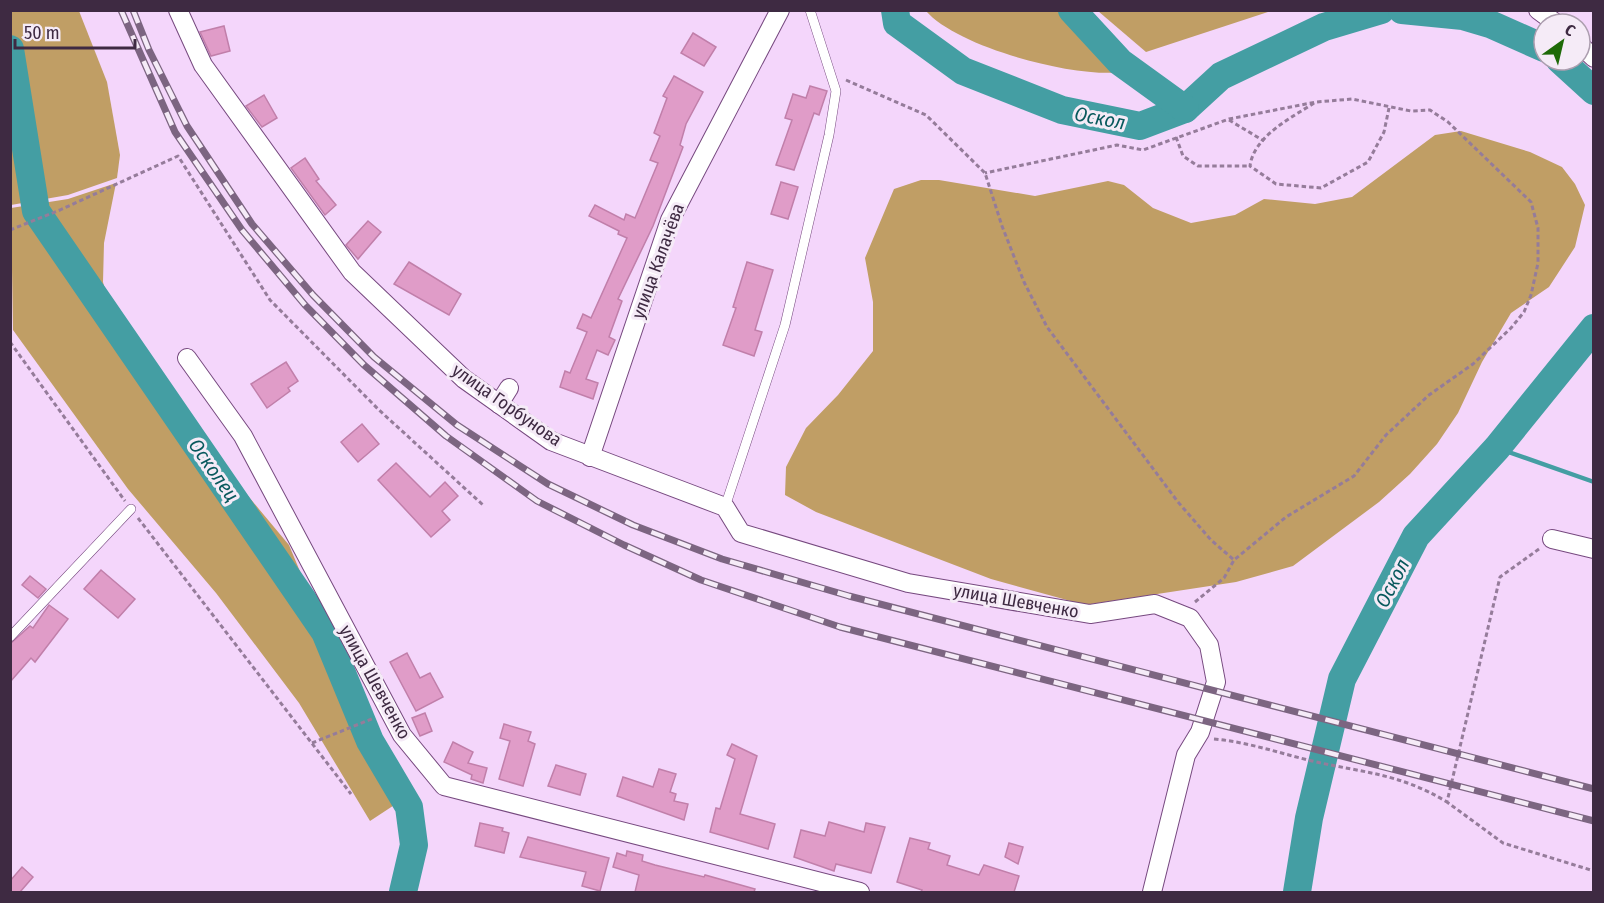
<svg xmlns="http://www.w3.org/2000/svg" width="1604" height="903" font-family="'Fira Sans Condensed',sans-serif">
	<rect width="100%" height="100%" fill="#f4d6fb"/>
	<!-- forest -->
	<g fill="#c09e65">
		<polygon points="11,10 79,11 107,82 120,155 117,178 68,195 11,205"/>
		<path d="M926,11H1063L1097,46L1130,71C1082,81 958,48 926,11Z"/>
		<polygon points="1098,11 1271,11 1146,52"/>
		<polygon points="1461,131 1530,152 1562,167 1575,184 1585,205 1575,247 1549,287 1511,313 1482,362 1458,413 1437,444 1410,474 1379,502 1293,566 1236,582 1085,605 991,579 816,512 785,495 786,467 806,428 838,395 873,351 873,302 865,258 894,189 921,180 939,180 1035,196 1108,181 1124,185 1153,208 1191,223 1235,215 1264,199 1315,204 1352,197 1435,135"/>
		<polygon points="116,183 104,243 103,282 110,309 124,337 208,448 289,545 326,634 363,697 408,796 370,821 299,703 216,593 128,489 13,330 11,208 68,199"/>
	</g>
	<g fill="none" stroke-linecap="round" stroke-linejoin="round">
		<!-- stream -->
		<polyline stroke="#449ea3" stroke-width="4.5" points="1497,448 1594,482"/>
		<!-- river -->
		<g stroke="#449ea3" stroke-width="28">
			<polyline points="895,10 897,23 963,71 1062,110 1140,126 1185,109 1221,76 1324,27 1381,10"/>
			<polyline points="1072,10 1120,62 1185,109"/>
			<polyline points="1402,10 1463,16 1490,24 1544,48"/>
			<polyline points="10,49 36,211 325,632 370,741 409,807 414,845 403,892"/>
			<polyline points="1560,60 1594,91"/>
			<polyline points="1297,892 1309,818 1342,679 1416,536 1497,448 1594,328"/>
		</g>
	</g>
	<!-- building -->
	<g fill="#e09cc8" stroke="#c17faa" stroke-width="1.5">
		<polygon points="224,26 230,51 211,56 200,32"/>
		<polygon points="693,33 716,47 704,66 681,53"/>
		<polygon points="674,76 703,92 686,124 680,145 683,147 653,226 618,299 622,301 609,337 615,340 608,355 597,350 586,379 598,383 593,399 560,387 565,371 570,373 587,332 577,328 583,314 591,318 627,238 618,234 619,231 589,216 595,205 624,220 626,214 635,218 658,163 650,160 660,136 654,133 667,98 663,96"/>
		<polygon points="810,86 827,91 819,115 814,113 794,170 776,165 792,120 785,118 793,94 806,98"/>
		<polygon points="264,95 277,118 262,127 246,106"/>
		<polygon points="305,158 319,179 316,181 336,205 325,215 291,168"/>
		<polygon points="781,182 798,187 788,219 771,214"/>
		<polygon points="368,221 381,232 358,259 346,245"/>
		<polygon points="409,262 461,294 449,315 394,284"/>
		<polygon points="747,262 773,270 755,330 762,332 754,356 723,345 736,308 733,307"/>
		<polygon points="286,362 298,381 288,388 290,391 267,408 251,384"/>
		<polygon points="362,424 379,444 358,462 341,442"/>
		<polygon points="396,463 430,497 445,482 458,496 442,511 450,520 431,537 378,480"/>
		<polygon points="101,570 135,599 118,618 84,589"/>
		<polygon points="30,576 46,589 38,598 22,585"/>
		<polygon points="49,605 68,619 35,662 31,658 10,682 10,644 30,626 33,628"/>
		<polygon points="407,653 420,678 430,673 443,697 416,711 390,662"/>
		<polygon points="425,713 432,731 420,736 412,718"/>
		<polygon points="504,724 531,732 528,741 535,744 523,786 499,779 510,741 500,738"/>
		<polygon points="453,742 473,752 468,763 487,768 483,783 471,779 472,775 444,762"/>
		<polygon points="732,744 757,756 740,814 775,824 768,849 710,832 716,808 720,809 735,759 727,755"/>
		<polygon points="556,765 586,774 580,795 548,786"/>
		<polygon points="659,769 676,774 670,792 676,794 674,801 688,804 684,820 617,796 623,777 653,787"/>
		<polygon points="829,822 864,832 866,823 885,827 871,873 836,864 834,871 794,857 801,830 825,836"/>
		<polygon points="480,823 503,828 502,831 509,833 504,853 475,846"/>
		<polygon points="528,837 609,858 600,891 582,886 586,872 520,857"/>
		<polygon points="910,838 930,843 928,849 950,856 947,865 979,875 984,865 1019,876 1014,892 921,892 922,890 897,882"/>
		<polygon points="1009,843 1023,847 1018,864 1005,857"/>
		<polygon points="627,851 643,855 642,861 655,865 704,877 705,875 755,889 754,892 635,892 639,875 613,867 617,853 626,856"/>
		<polygon points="22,867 33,877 20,892 10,892 10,881"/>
	</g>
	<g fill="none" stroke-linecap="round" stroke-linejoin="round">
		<!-- lane casing -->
		<g stroke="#76497f" stroke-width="10">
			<g id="lane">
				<polyline points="725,507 785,325 829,135 836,91 810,10"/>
				<polyline points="10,637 131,509"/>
			</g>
		</g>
		<!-- street casing -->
		<g stroke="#76497f" stroke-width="20">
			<g id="street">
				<polyline points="178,10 203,65 352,272 464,379 551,441 725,507 741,533 908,583 1090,614 1155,604 1190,618 1209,645 1216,682 1200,732 1186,755 1152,892"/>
				<polyline points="1538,10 1557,24"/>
				<polyline points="1580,45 1594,58"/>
				<polyline points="187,358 243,436 402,735 444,786 860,892"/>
				<polyline points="499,404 509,388"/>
				<polyline points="590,457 670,220 780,10"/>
				<polyline points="1552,539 1594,549"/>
			</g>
		</g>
		<!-- path -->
		<g stroke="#957c9a" stroke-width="3" stroke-dasharray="4.5 3" stroke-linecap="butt">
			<polyline points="846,80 926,115 985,173 1002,226 1024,282 1047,327 1178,502 1211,540 1234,560 1286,517 1354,476 1386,435 1429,395 1473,364 1511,328 1524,312 1531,295 1538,263 1538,228 1531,202 1448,122 1430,110 1411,111 1352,99 1316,102 1229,119 1143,150 1117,145 985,173"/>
			<path d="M1314,103C1291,118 1254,136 1250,166L1276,184L1321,188L1368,162L1384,132L1389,108"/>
			<polyline points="1229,120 1264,141"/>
			<polyline points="1176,137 1183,156 1198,166 1250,166"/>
			<polyline points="10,230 60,210 178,156 270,300 379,410 483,505"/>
			<polyline points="10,342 125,501"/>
			<polyline points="138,518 351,794"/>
			<polyline points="1539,549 1500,577 1447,802 1503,843 1594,871"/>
			<polyline points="1195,602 1224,578 1234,560"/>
			<path d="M1214,739C1248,742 1279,753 1312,761C1364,773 1399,773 1447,802"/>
			<polyline points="312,743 374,718"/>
		</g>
		<!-- lane -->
		<use href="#lane" stroke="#fff" stroke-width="9"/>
		<!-- street -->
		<use href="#street" stroke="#fff" stroke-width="18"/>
		<!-- rail casing -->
		<g stroke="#7c6581" stroke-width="7">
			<g id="rail">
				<polyline points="121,10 175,132 242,230 305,305 364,365 446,436 537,501 624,545 701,580 840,627 1594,821"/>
				<polyline points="133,10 149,50 187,126 252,224 313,295 374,357 457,425 548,484 633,525 722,559 849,596 1594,789"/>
			</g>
		</g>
		<!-- rail -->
		<use href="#rail" stroke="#f5ebf7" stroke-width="4.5" stroke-dasharray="14" stroke-linecap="butt"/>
	</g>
	<g text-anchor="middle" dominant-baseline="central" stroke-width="6" stroke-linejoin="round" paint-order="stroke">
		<!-- street labels -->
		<g font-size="18" fill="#3e2a42" stroke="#f5ebf7">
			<text transform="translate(658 261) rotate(-70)">улица Калачёва</text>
			<text transform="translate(507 405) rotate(35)">улица Горбунова</text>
			<text transform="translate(1016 601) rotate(10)">улица Шевченко</text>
			<text transform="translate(375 682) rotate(61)">улица Шевченко</text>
		</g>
		<!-- water labels -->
		<g font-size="20" font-style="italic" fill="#09595d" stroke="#f5ebf7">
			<text transform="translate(1100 118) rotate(11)">Оскол</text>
			<text transform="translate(214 470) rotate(55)">Осколец</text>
			<text transform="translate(1392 583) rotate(-63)">Оскол</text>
		</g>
	</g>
	<!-- border -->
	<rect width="1604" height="903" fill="none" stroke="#3e2a42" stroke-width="24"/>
	<!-- north arrow -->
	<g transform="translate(1562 42) rotate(34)"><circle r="28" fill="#f5ebf7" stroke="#ac9eaf" stroke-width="1.5"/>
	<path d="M0-4.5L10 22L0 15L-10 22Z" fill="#1e6a08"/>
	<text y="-9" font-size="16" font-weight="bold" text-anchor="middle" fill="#3e2a42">С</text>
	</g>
	<!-- scale -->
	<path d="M15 39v9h120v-9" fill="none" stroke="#3e2a42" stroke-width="3"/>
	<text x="24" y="39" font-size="18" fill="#3e2a42" stroke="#f5ebf7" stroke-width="4.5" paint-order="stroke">50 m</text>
</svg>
